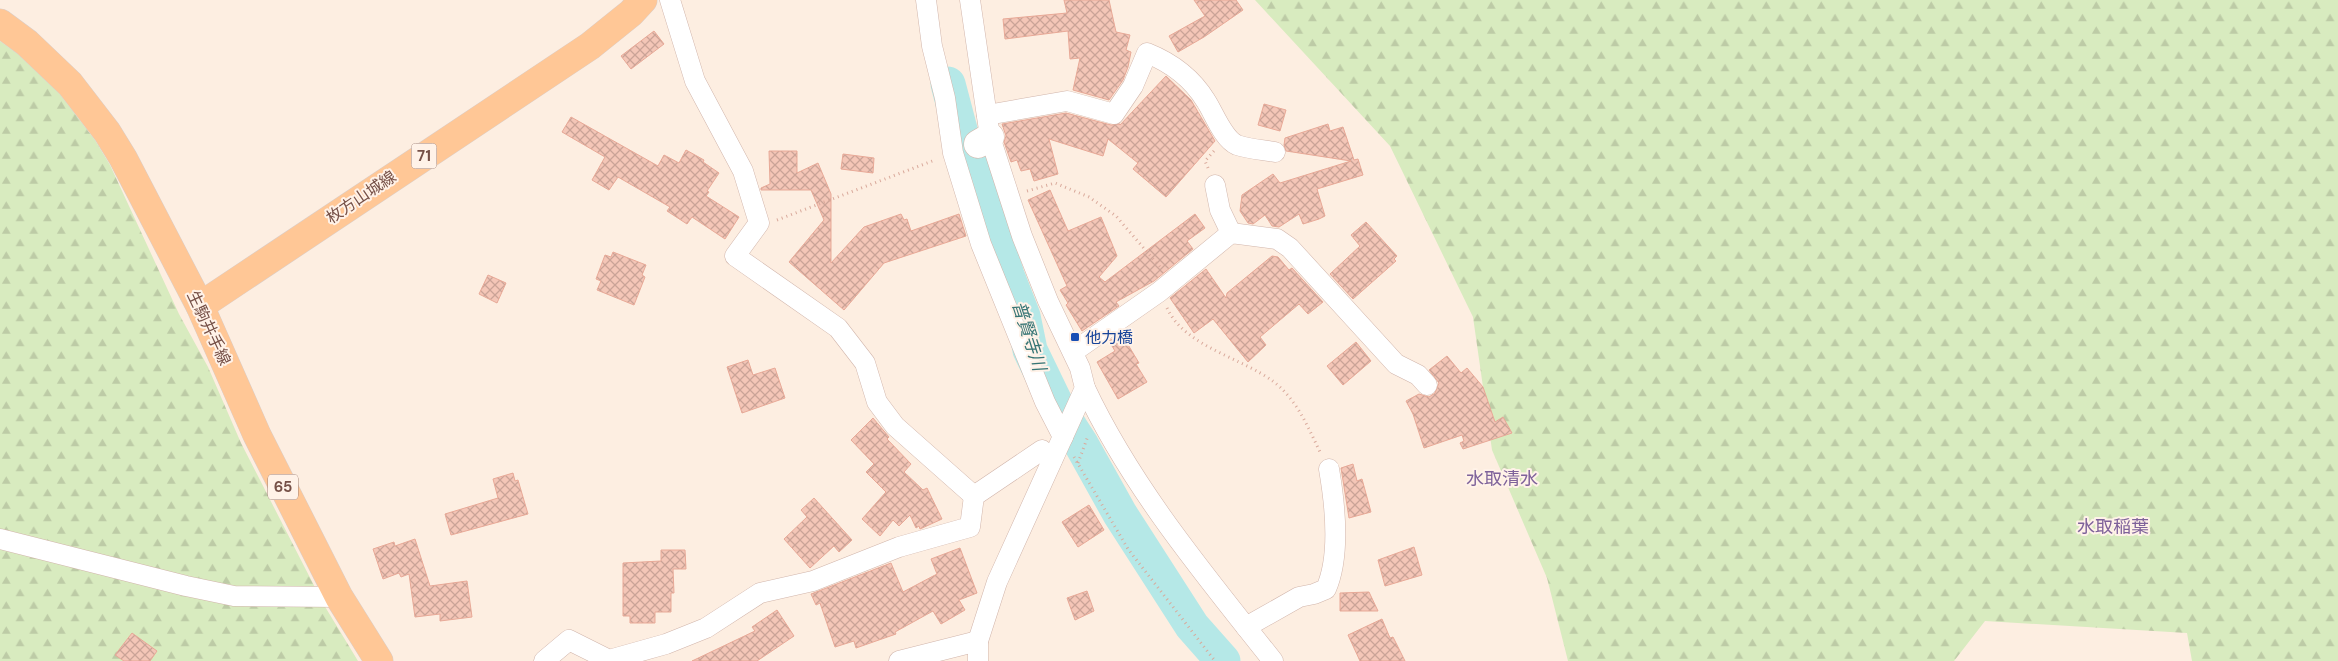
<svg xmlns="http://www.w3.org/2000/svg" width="2338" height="661" font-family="'DM Sans','Noto Sans JP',sans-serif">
	<defs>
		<pattern id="forest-firs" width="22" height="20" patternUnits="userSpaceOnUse" patternTransform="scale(1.25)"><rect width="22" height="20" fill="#d8ebbf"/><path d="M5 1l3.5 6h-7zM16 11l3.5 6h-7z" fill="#bdcba6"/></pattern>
		<pattern id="building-cross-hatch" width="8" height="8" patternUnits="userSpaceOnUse" patternTransform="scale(1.25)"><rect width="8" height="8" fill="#f4c6b7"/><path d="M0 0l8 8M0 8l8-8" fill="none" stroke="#caa397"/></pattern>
	</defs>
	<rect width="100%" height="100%" fill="#fdeee1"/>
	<!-- forest -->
	<g fill="url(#forest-firs)">
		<polygon points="1255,0 2338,0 2338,661 2192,661 2187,633 1985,621 1954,661 1568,661 1547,578 1492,450 1473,317 1390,146"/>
		<polygon points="0,41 18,54 59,93 95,140 110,165 179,314 208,367 241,443 324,605 358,661 0,661"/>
	</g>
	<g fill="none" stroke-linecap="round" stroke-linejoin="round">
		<!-- river -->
		<polyline stroke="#b5e8e7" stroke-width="35" points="948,84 963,141 1007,275 1023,316 1030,350 1059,410 1081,444 1120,514 1192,626 1223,661"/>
	</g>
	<!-- building -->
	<g fill="url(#building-cross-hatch)" stroke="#e8a997">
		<polygon points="1064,0 1109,0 1116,32 1130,35 1126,50 1131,52 1128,67 1123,80 1109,100 1073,90 1080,58 1070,59 1068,31 1005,39 1003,19 1067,13"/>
		<polygon points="1194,0 1236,0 1243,10 1204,37 1178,52 1169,36 1205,16"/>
		<polygon points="654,31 664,44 631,69 621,56"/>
		<polygon points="1166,76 1191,100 1215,141 1166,197 1133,169 1138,163 1108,139 1103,156 1049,139 1058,174 1034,181 1030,169 1021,171 1017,160 1011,162 1004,142 1006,136 1002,124 1066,113 1111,125 1120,124 1120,125"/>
		<polygon points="1264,104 1286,110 1280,131 1258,125"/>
		<polygon points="571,117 658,166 664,155 679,163 686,150 704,160 703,162 719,173 707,191 709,192 706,196 739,217 725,239 692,217 687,224 667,211 670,207 618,177 609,190 592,180 605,157 562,132"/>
		<polygon points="1328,124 1330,131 1343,127 1354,160 1358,159 1363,175 1317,189 1325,216 1319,219 1303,224 1299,214 1279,227 1272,226 1265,215 1253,224 1248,223 1240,211 1242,195 1273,174 1280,183 1351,161 1286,151 1284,145 1285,138"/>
		<polygon points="769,151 797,151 797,173 818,163 831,194 831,263 864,227 901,214 904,220 907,219 911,231 959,214 966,236 884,263 844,310 789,262 824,220 811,190 761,190 761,188 770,184"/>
		<polygon points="843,154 874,158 873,173 841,169"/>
		<polygon points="1050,190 1068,231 1101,217 1117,256 1099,277 1105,282 1195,214 1205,228 1187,241 1193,249 1154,281 1116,302 1119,306 1082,331 1066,305 1068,303 1060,290 1067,286 1028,200"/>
		<polygon points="1366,222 1397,256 1394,259 1396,261 1353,299 1330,274 1360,246 1351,235"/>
		<polygon points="613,252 646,265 642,275 645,277 634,305 597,290 601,281 596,279 605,255 611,257"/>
		<polygon points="1272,256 1278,257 1289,270 1292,268 1323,302 1308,314 1299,304 1260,337 1266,345 1248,362 1213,319 1194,333 1170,298 1206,269 1226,298 1227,293"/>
		<polygon points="488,275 506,283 497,303 479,294"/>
		<polygon points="1121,333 1139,363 1136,364 1147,382 1118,399 1097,362 1115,351 1109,341"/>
		<polygon points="1356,342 1371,361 1343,385 1327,366"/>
		<polygon points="1447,356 1461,373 1467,368 1483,387 1495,422 1503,417 1512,433 1463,449 1460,443 1464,441 1462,435 1424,448 1413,414 1406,401 1419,394 1429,397 1435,393 1439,383 1429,370"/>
		<polygon points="748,360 753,375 775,368 785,398 742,413 727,367"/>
		<polygon points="873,418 889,437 887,439 911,464 904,472 923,490 927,488 942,519 920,529 919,526 916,528 910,515 899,526 893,520 880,536 862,519 886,492 866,472 874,464 851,440"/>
		<polygon points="1353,464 1357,481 1362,479 1371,512 1349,518 1341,468"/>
		<polygon points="513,473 515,481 518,480 528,514 451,535 445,514 498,498 493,479"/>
		<polygon points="814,498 852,540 839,552 834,546 810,568 784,539 807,517 801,510"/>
		<polygon points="1089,505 1104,530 1078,547 1062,522"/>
		<polygon points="415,539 430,586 467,581 472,617 440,621 440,614 415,617 409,574 401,577 399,573 383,579 373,549 394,542 395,546"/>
		<polygon points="1414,547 1422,575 1385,586 1378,560"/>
		<polygon points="960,548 977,593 959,600 965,610 941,624 933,611 895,632 896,634 856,648 854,641 835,647 820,603 816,605 811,594 891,563 903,592 937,574 931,559"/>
		<polygon points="661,550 685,550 686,569 673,569 674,593 671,593 671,612 655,612 655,623 630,623 630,616 623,616 623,563 661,561"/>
		<polygon points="1087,591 1094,611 1075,620 1067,598"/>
		<polygon points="1369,592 1378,611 1340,611 1340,593"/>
		<polygon points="777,610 794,636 757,661 692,661 755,631 752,627"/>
		<polygon points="1382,619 1390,638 1393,637 1405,661 1360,661 1348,635"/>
		<polygon points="132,633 157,651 150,661 124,661 115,655"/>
	</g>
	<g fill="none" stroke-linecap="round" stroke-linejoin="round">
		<!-- street casing -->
		<g stroke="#d1b5ab" stroke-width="21">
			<g id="street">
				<polyline points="670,0 695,81 743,171 759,223 735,256 838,328 865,363 877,402 895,426 974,496"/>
				<polyline points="926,0 932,46 945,98 953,153 981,244 1045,402 1063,437"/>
				<polyline points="970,0 990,137 1022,236 1048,301 1080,368 1085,388 997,582 978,641 978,661"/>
				<path d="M987,115L1067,101L1114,114L1133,86L1147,53C1172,63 1192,78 1206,101C1214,113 1223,139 1237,145C1248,149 1263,150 1275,152"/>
				<polyline points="1215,185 1220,210 1231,233"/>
				<polyline points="1073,352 1159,292 1231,233 1277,239 1290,248 1396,364 1418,375 1427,385"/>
				<path d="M1085,388C1132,488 1205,575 1273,661"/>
				<polyline points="0,539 186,586 234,596 339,597"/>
				<path d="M1246,627L1299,597L1314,594L1326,589C1341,555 1335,504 1329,469"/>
				<polyline points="544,661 569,640 609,660 666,644 706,628 760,593 813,581 899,547 970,527 974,496 1042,450 1052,460"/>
				<polyline points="899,661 978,641"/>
			</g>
		</g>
		<!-- secondary casing -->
		<g stroke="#d4b4a7" stroke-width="29">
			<polyline id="secondary" points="978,144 990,137"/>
		</g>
		<!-- primary casing -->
		<g stroke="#d9cecb" stroke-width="29">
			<g id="primary">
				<polyline points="0,23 27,43 70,84 107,132 123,158 200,306 257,435 339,597 379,661"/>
				<polyline points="200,306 590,46 631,13 643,0"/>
			</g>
		</g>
		<!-- path -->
		<g stroke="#d9a99b" stroke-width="3" stroke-dasharray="1 4" stroke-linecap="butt">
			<polyline points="1208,168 1205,161 1214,151"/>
			<polyline points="1027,191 1055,183 1089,197 1116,216 1160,267"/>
			<polyline points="777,220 935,160"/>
			<path d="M1167,308C1185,347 1243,358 1274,382C1297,400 1308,427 1320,452"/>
			<polyline points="1074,457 1128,549 1215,661"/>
			<polyline points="1078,463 1088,436"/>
		</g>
		<!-- street -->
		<use href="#street" stroke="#fff" stroke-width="20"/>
		<!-- secondary -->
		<use href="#secondary" stroke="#fff" stroke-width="28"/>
		<!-- primary -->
		<use href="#primary" stroke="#ffc796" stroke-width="28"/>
	</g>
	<!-- markers -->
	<rect fill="#1a4fb4" stroke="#fff2e8" stroke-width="2" x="1070" y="332" width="10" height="10" rx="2.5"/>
	<g text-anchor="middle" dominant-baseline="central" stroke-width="4" stroke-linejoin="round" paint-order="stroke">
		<!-- shield labels -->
		<g fill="#fff2e8" stroke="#9f8177" stroke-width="1">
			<rect x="411.5" y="143.5" width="25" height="25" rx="4"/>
			<rect x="268" y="474.5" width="30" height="25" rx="4"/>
		</g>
		<g font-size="15" font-weight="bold" fill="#765047">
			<text x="424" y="156">71</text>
			<text x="283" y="487">65</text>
		</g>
		<!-- street labels -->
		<g font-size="16" fill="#765047" stroke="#fff2e8">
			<text transform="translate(361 197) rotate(-34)">枚方山城線</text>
			<text transform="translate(209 328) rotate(65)">生駒井手線</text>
		</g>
		<!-- transit labels -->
		<g font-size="16" fill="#164399" stroke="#fff2e8" text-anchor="start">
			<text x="1085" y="337">他力橋</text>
		</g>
		<!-- water labels -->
		<g font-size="18" font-style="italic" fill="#377575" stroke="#fff2e8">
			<text transform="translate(1029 336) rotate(72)">普賢寺川</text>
		</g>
		<!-- neighbourhood labels -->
		<g font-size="18" fill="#7e629a" stroke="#fff2e8">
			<text x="1502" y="479">水取清水</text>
			<text x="2113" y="527">水取稲葉</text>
		</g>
	</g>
</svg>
